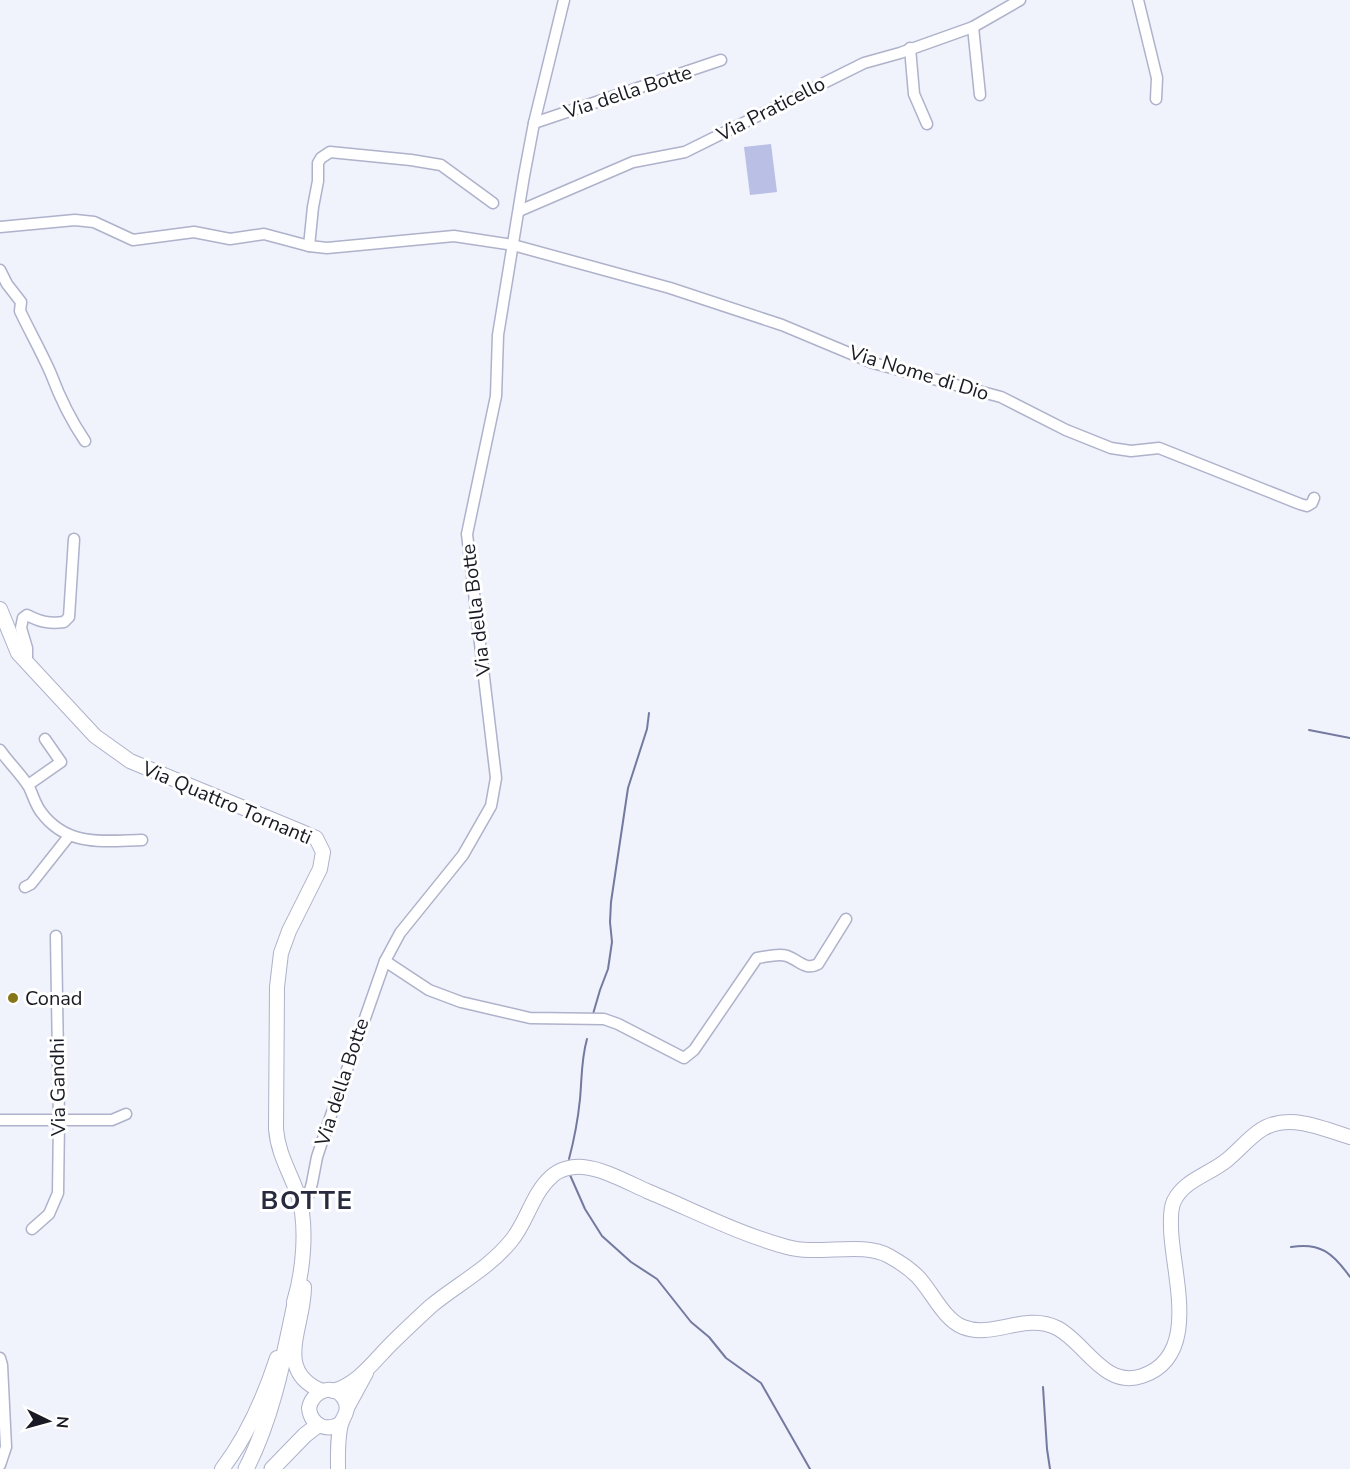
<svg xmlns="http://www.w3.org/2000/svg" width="1350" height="1469" font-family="'Nunito Sans',sans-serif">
	<rect width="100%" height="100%" fill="#f0f2fc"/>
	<!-- green -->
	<polygon fill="#babfe5" points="771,144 777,192 750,195 744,147"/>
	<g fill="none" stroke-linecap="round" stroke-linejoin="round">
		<!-- stream -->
		<g stroke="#7479a0" stroke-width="2">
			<polyline points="1309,730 1350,738"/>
			<polyline points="593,1014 600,990 608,969 612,942 610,922 611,902 628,788 647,729 649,713"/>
			<path d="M569,1159C574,1140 578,1119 580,1099C582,1078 581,1060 587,1039"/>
			<polyline points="570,1175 585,1209 602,1236 631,1262 657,1279 691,1322 709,1337 726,1358 761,1383 810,1469"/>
			<path d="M1291,1247C1320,1242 1333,1253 1350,1277"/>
			<polyline points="1043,1387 1047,1449 1050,1469"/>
		</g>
		<!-- minor casing -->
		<g stroke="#aeb2ca" stroke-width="13">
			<g id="minor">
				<polyline points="1138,0 1157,78 1156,99"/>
				<polyline points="973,27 980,95"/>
				<polyline points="910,48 914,94 927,124"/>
				<polyline points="534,123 721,60"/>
				<polyline points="519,211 633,162 685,152 864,63 900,53 973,27 1020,0"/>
				<polyline points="0,227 75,220 94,222 133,240 194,232 230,239 264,234 309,246 327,248 454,236 513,245 670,288 782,325 873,363 1001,397 1066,430 1111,448 1131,451 1159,448 1300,504 1307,506 1312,503 1314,498"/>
				<polyline points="309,246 313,207 318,181 318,163 321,158 330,152 411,160 441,165 493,203"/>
				<path d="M0,270L7,284L21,302L20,311C30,332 42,353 51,374C60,398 70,419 85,441"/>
				<path d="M27,662V648L21,628L23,618L27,615C40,622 50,624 64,622L69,617L74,539"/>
				<path d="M0,750C9,763 21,774 29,787C33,795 35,804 41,812C67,847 102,841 142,840"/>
				<polyline points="28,785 61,762 45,739"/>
				<polyline points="25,887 31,884 69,836"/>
				<path d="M385,961L429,990L461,1002L530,1018L604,1019L618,1024L684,1058L694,1050L757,958C766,957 778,953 787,956C799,960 805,971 818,964L846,919"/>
				<polyline points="0,1120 112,1120 126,1114"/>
				<polyline points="300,1202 309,1194 312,1183 317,1157 329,1121 385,961 400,933 463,855 491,806 496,778 467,534 496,396 498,335 524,176 534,123 564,0"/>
				<polyline points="32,1229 49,1214 58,1193 59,1120 56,936"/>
				<polyline points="0,1358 2,1365 6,1447 0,1465"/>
			</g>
		</g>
		<!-- major casing -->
		<g stroke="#aeb2ca" stroke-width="16">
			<g id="major">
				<path d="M0,609L18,653L95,736L130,761L302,832L316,838L323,852L320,869L289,931L281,953L277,987L276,1129C278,1154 290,1172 298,1195C308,1225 303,1273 294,1302"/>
				<path d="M304,1287C304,1327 273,1371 322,1391"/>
				<path d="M333,1391C358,1384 373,1362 391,1344C404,1331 418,1318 431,1306C458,1284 489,1268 511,1241C527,1222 532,1194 551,1177C559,1169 572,1166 583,1167C604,1169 627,1182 647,1191C693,1210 739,1234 787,1247C819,1256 862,1241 889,1256C898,1261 910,1269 917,1276C932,1291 943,1319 963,1327C993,1339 1025,1312 1057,1328C1085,1342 1104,1389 1142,1376C1202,1356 1172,1274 1171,1228C1171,1219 1170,1209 1174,1201C1184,1180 1210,1174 1227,1160C1238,1151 1247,1140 1258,1132C1286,1111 1320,1128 1350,1137"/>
				<polyline points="347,1408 366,1373"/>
				<path d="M222,1469C248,1435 264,1398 277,1358"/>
				<path d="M338,1469C338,1455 337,1435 342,1421C345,1415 348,1411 346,1403C338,1382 313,1388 309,1408C311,1426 328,1433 342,1422"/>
			</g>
		</g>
		<!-- highway casing -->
		<g stroke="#aeb2ca" stroke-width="17">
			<g id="highway">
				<path d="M246,1469C274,1414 284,1355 297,1294"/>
				<polyline points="272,1469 305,1435 318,1425"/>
			</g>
		</g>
		<!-- minor -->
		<use href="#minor" stroke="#fff" stroke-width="10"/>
		<!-- major -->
		<use href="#major" stroke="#fff" stroke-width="14"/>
		<!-- highway -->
		<use href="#highway" stroke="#fff" stroke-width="15"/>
	</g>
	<!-- markers -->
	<circle fill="#867619" stroke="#fff" stroke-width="2" cx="13" cy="998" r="6"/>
	<g text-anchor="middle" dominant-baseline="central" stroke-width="6" stroke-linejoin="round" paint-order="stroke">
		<!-- street labels -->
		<g font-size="20" fill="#191a23" stroke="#fff">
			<text transform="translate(628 92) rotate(-18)">Via della Botte</text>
			<text transform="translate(771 109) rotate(-27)">Via Praticello</text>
			<text transform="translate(919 373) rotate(17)">Via Nome di Dio</text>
			<text transform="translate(476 610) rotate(-97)">Via della Botte</text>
			<text transform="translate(227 803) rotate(23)">Via Quattro Tornanti</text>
			<text transform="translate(342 1082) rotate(-72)">Via della Botte</text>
			<text transform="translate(58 1087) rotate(-91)">Via Gandhi</text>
		</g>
		<!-- poi labels -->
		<g font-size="20" fill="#191a23" stroke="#fff" text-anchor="start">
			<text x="25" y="998">Conad</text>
		</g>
		<!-- district labels -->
		<g font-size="26" font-weight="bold" letter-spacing="1.5" fill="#282a3d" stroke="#fff">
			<text x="307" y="1200">BOTTE</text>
		</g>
	</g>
	<!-- north arrow -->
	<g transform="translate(48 1421) rotate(95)" stroke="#ffffff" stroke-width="4.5" paint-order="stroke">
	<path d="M0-4.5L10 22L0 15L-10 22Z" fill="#191a23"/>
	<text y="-9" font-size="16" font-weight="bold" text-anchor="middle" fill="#191a23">N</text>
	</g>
</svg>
